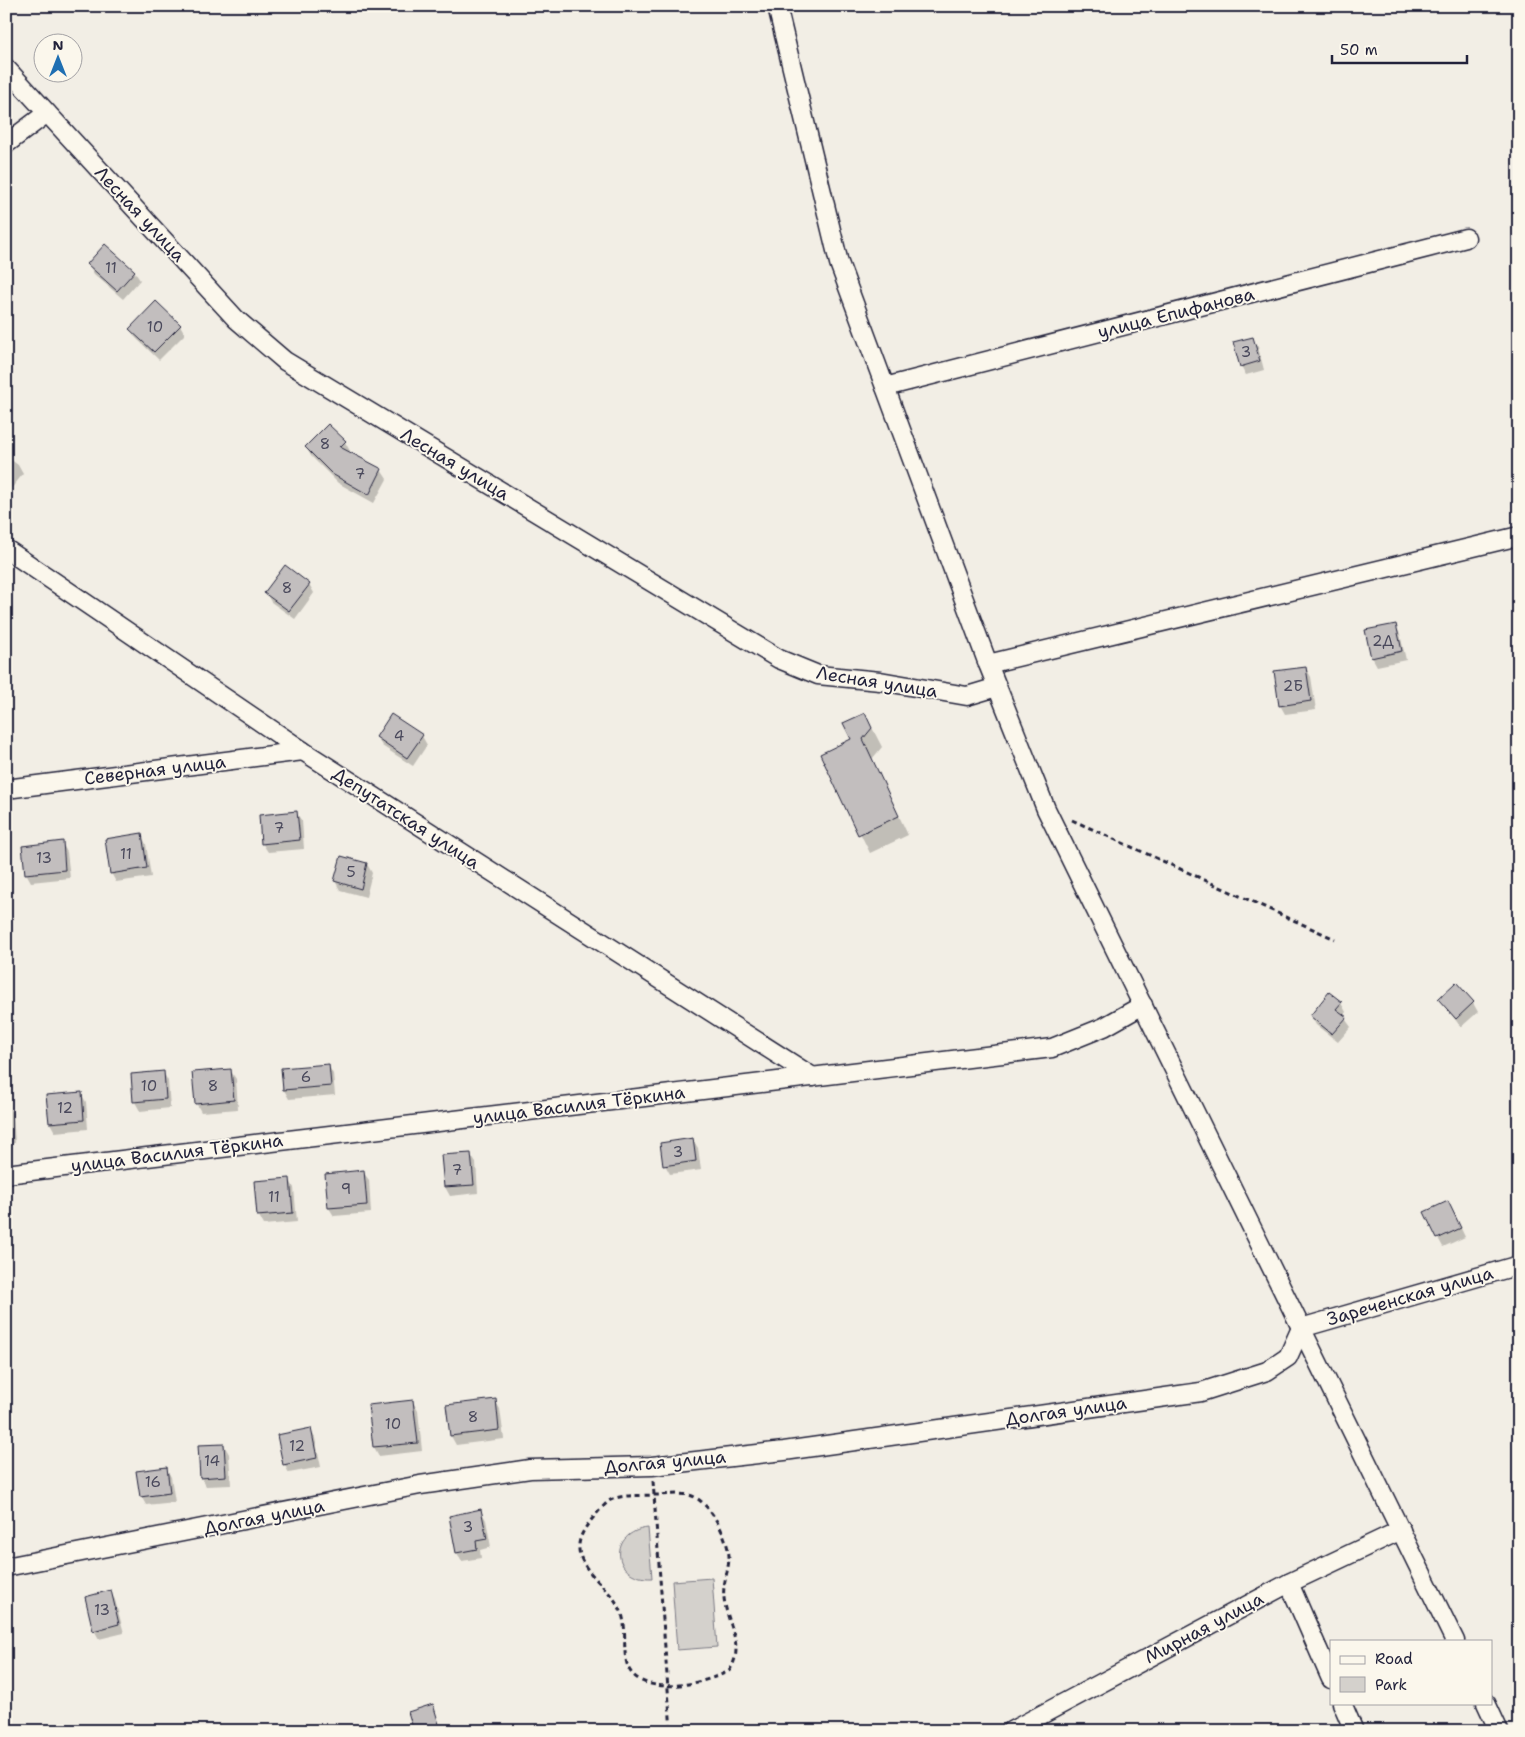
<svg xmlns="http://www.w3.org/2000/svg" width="1525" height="1737" font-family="'Shantell Sans',sans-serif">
	<rect width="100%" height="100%" fill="#f2eee5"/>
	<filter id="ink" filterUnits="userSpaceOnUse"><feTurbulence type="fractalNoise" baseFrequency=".02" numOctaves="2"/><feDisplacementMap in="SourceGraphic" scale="10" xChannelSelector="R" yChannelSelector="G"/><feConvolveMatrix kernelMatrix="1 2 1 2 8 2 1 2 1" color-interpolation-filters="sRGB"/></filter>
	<g filter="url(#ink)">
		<!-- green -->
		<g fill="#d4d1cc" stroke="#7b7a84">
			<path d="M648,1528L652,1578C611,1580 608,1532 648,1528Z"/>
			<polygon points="712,1578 717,1647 677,1650 672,1581"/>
		</g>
		<!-- shadow -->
		<g fill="#0003">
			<polygon points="89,265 134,271 140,280 123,299 94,274"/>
			<polygon points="180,325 185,334 159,360 136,338 130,329"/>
			<polygon points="1252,338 1258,347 1264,370 1246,375 1241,366"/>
			<polygon points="328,425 345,442 350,451 348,453 381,470 387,479 374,503 338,483 311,456 306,447"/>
			<polygon points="6,456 18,465 23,474 6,495"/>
			<polygon points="309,584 314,593 295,619 271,602 266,593"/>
			<polygon points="1395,625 1400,634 1406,660 1377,666 1372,657"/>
			<polygon points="1306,668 1311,677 1316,710 1285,714 1280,705"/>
			<polygon points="865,714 882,747 872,759 908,835 870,853 821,754 852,740"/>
			<polygon points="422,736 427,745 413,766 382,746 377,737"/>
			<polygon points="296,813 302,821 304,849 268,852 262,843"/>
			<polygon points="141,835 146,844 151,877 116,882 111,873"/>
			<polygon points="62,843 67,852 70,878 31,882 26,873"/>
			<polygon points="367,864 372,873 366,897 340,890 335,881"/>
			<polygon points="1439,999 1473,1003 1478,1012 1461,1027"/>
			<polygon points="1341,1003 1346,1012 1343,1016 1351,1027 1338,1042 1316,1025 1311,1016"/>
			<polygon points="328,1065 333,1074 335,1095 289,1099 284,1090"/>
			<polygon points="230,1070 236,1079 238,1109 201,1112 196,1103"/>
			<polygon points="163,1072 168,1081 170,1108 140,1111 135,1102"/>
			<polygon points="81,1093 86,1102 88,1129 55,1132 50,1123 48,1096"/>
			<polygon points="6,1105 13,1113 15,1143 6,1144"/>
			<polygon points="693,1140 698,1148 701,1170 670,1174 665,1165"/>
			<polygon points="470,1154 476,1163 478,1193 450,1196 445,1187"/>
			<polygon points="363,1172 369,1180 371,1213 334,1216 329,1208"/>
			<polygon points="289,1179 294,1188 297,1222 264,1225 259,1216"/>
			<polygon points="1453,1211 1465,1237 1443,1247 1438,1238"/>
			<polygon points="495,1400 500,1409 504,1439 456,1445 451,1436"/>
			<polygon points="413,1402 418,1411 422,1451 379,1456 374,1447 370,1406"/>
			<polygon points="310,1429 315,1438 321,1467 289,1473 284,1464"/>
			<polygon points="224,1445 229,1454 231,1485 206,1486 201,1477"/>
			<polygon points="166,1468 171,1477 175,1502 146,1505 141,1496"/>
			<polygon points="481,1511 486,1520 491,1547 480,1550 481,1558 462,1561 457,1553"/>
			<polygon points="110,1591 115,1600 124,1633 99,1639 94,1630"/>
			<polygon points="432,1706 442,1731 415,1731"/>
		</g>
		<!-- building -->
		<g fill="#c2bebe" stroke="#22223b">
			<polygon points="105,244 135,271 117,291 87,264"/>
			<polygon points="156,301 181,325 154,352 129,329"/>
			<polygon points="1253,337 1260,361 1240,367 1233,342"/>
			<polygon points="328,424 346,441 340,447 382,469 369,495 332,474 305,447"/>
			<polygon points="285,565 310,584 289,611 264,593"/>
			<polygon points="1396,624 1402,651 1371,658 1365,630"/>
			<polygon points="1306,667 1311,701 1279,706 1274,671"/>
			<polygon points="865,713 872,728 863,739 899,816 858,835 820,754 851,739 843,723"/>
			<polygon points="391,714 423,735 407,758 376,737"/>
			<polygon points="297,811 300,840 261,844 259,815"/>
			<polygon points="142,833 147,868 110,874 105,839"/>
			<polygon points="63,841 65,870 25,874 22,846"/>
			<polygon points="341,856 367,863 361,889 334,881"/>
			<polygon points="1456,982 1474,1002 1456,1019 1438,999"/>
			<polygon points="1329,992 1342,1002 1336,1009 1347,1017 1332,1034 1310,1016"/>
			<polygon points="329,1064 331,1086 283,1090 281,1068"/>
			<polygon points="231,1069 234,1100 195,1104 192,1072"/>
			<polygon points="164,1071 166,1099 133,1102 131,1074"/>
			<polygon points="82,1092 84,1120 49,1123 46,1095"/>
			<polygon points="693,1138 696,1161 663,1166 660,1143"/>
			<polygon points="471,1153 474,1185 444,1187 441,1155"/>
			<polygon points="364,1170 367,1205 328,1208 325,1174"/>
			<polygon points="290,1178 293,1213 257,1216 254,1181"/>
			<polygon points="1448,1201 1461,1228 1437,1239 1424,1212"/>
			<polygon points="496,1399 499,1430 450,1436 446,1405"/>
			<polygon points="413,1400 418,1443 373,1447 368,1405"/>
			<polygon points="311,1428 317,1458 283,1465 277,1435"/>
			<polygon points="224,1444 226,1476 200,1478 198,1445"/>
			<polygon points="167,1467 170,1493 140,1497 136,1471"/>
			<polygon points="481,1509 487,1539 476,1541 477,1549 456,1553 449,1516"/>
			<polygon points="111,1590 119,1624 93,1631 85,1597"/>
			<polygon points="433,1704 441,1731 414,1731 408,1712"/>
		</g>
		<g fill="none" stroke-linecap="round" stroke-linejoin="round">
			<!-- minor casing -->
			<g stroke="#22223b" stroke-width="21">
				<g id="minor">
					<polyline points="777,6 839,263 988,664 1046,809 1455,1641"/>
					<polyline points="6,68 236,319 285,361 779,659 818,675 880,681 967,696 997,687"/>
					<polyline points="6,144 47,113"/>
					<polyline points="885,387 1466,238"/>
					<polyline points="6,549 303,751 813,1077"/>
					<polyline points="988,664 1519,536"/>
					<polyline points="6,789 303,751"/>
					<polyline points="6,1174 1052,1048 1104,1027 1143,1005"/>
					<polyline points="6,1567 420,1485 530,1469 652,1466 784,1451 1201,1392 1267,1371 1288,1357 1301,1328 1519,1265"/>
					<polyline points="1289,1583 1331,1679"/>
					<polyline points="1342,1703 1354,1731"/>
					<polyline points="1486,1703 1499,1731"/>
					<polyline points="1011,1731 1289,1583 1401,1530"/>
				</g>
			</g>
			<!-- path -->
			<g stroke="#22223b" stroke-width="3" stroke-dasharray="5 4" stroke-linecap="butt">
				<polyline points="1072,820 1335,939"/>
				<polyline points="653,1481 671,1731"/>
				<path d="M654,1495C665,1495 678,1493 689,1495C709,1499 728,1538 729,1556C729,1571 722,1584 724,1598C727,1625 746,1646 729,1671C706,1683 642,1699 628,1667C621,1648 629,1625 619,1607C610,1590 592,1579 583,1562C572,1542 585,1527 598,1512C601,1509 605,1504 609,1501C620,1494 641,1496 654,1495Z"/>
			</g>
			<!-- minor -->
			<use href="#minor" stroke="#fbf7ec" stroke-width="18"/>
		</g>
	</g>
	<g text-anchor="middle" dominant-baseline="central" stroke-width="4" stroke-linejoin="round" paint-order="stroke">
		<!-- number labels -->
		<g font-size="15" fill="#4a495c">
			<text x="111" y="268">11</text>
			<text x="155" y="327">10</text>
			<text x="1246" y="352">3</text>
			<text x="325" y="444">8</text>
			<text x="360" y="474">7</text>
			<text x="287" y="588">8</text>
			<text x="1383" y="641">2Д</text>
			<text x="1293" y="686">2Б</text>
			<text x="399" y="736">4</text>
			<text x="279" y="828">7</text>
			<text x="126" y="854">11</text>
			<text x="44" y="858">13</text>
			<text x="351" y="872">5</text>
			<text x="306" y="1077">6</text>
			<text x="149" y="1086">10</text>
			<text x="213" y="1086">8</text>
			<text x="65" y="1108">12</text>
			<text x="678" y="1152">3</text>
			<text x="457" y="1170">7</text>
			<text x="346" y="1189">9</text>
			<text x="274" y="1197">11</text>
			<text x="473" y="1417">8</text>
			<text x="393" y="1424">10</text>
			<text x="297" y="1446">12</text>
			<text x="212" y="1461">14</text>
			<text x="153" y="1482">16</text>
			<text x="468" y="1527">3</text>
			<text x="102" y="1610">13</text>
		</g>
		<!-- street labels -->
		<g font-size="18" fill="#22223b" stroke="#fbf7ec">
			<text transform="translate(140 214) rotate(47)">Лесная улица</text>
			<text transform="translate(1176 313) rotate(-14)">улица Епифанова</text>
			<text transform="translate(455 464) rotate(31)">Лесная улица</text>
			<text transform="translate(877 682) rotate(9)">Лесная улица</text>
			<text transform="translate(155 770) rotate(-7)">Северная улица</text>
			<text transform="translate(406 818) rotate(33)">Депутатская улица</text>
			<text transform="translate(579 1105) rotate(-7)">улица Василия Тёркина</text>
			<text transform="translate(177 1153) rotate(-7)">улица Василия Тёркина</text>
			<text transform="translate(1410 1296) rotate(-16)">Зареченская улица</text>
			<text transform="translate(1066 1411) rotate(-8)">Долгая улица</text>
			<text transform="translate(665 1462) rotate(-5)">Долгая улица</text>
			<text transform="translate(264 1517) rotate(-11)">Долгая улица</text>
			<text transform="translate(1204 1628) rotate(-28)">Мирная улица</text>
		</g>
	</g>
	<!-- margin -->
	<rect width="1525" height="1737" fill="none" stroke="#fbf7ec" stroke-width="25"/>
	<rect x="12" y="12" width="1500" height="1712" fill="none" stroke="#22223b" stroke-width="2" filter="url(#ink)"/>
	<!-- legend -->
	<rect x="1330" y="1640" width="162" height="65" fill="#fbf7ec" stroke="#a4a2a5"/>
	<rect x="1340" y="1656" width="25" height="8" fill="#fbf7ec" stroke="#a4a2a5"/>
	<text x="1375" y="1664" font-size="15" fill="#22223b">Road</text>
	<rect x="1340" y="1677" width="25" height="15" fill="#d4d1cc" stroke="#a4a2a5"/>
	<text x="1375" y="1690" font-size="15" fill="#22223b">Park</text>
	<!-- north arrow -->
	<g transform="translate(58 58)"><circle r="24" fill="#fbf7ec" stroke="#a4a2a5"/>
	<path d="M0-4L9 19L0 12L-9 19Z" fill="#1f6fb2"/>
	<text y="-8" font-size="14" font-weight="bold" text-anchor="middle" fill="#22223b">N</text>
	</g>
	<!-- scale -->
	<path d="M1332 55v8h135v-8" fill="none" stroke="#22223b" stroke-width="2.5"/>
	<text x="1340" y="55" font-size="15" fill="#22223b" stroke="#fbf7ec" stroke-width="4" paint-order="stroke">50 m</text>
</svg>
